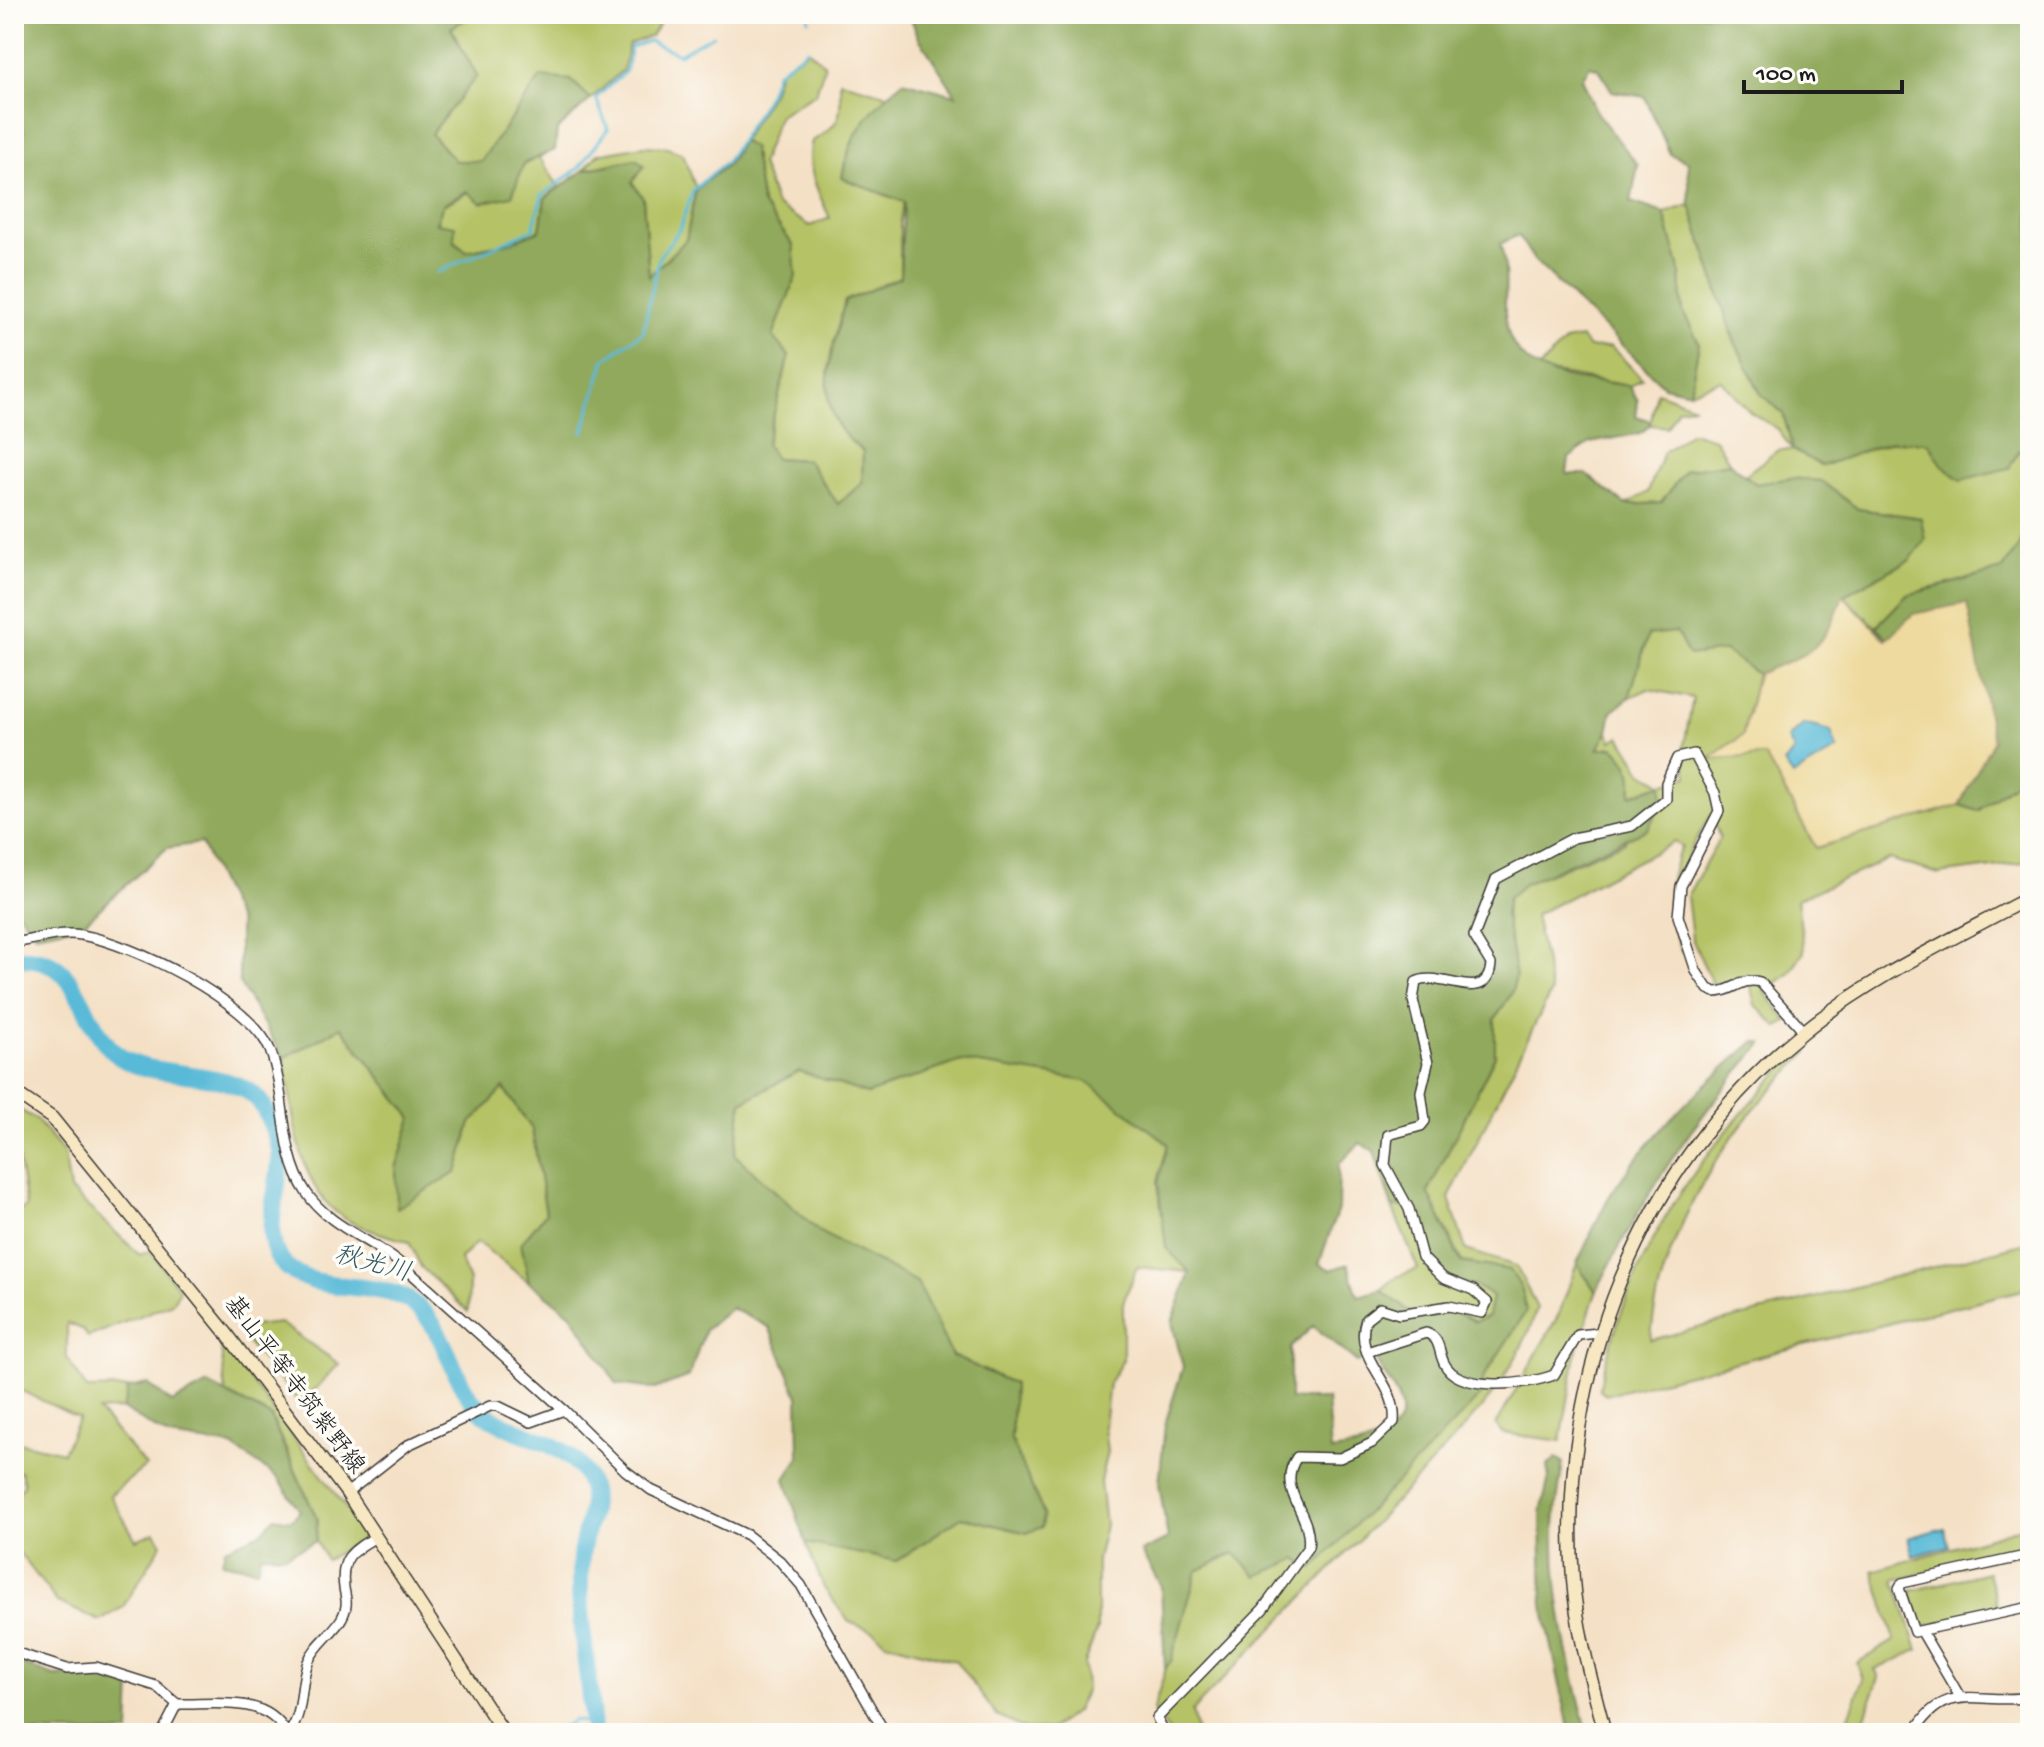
<svg xmlns="http://www.w3.org/2000/svg" width="2044" height="1747" font-family="'Gochi Hand','Klee One',sans-serif">
	<rect width="100%" height="100%" fill="#fdfcf7"/>
	<filter id="ink" filterUnits="userSpaceOnUse"><feTurbulence type="fractalNoise" baseFrequency=".0125" numOctaves="2"/><feDisplacementMap in="SourceGraphic" scale="16" xChannelSelector="R" yChannelSelector="G"/><feConvolveMatrix kernelMatrix="1 2 1 2 8 2 1 2 1" color-interpolation-filters="sRGB"/></filter>
	<filter id="wash" filterUnits="userSpaceOnUse"><feTurbulence type="fractalNoise" baseFrequency=".006" numOctaves="4" result="noise"/><feDisplacementMap in="SourceGraphic" scale="32" xChannelSelector="R" yChannelSelector="G"/><feGaussianBlur stdDeviation="1.8" result="paint"/><feColorMatrix in="noise" values="0 0 0 0 0 0 0 0 0 0 0 0 0 0 0 0 0 1.4 0 .05"/><feComposite in="paint" operator="in"/></filter>
	<g filter="url(#wash)">
		<rect width="100%" height="100%" fill="#f4e0c5"/>
		<!-- green -->
		<g fill="#b5c366" stroke="#687041" stroke-width="2">
			<polygon points="475,14 610,14 637,24 650,14 666,14 651,36 629,44 623,70 591,99 571,80 541,78 481,161 455,161 431,134 476,76 451,27"/>
			<path d="M809,50L825,65L816,93L779,115L761,164L776,205L810,226L830,218C819,195 805,167 812,141C843,124 841,115 840,81L888,95C861,124 848,138 842,178L904,202L900,220V277L845,301C831,356 807,413 863,451L862,483L838,505L807,460L775,458L766,444L789,356L773,336L796,276L793,245L762,204L752,147L742,141L772,93L779,71Z"/>
			<polygon points="642,146 665,147 683,154 696,189 686,240 649,277 643,198 632,182 635,159 584,170 598,154"/>
			<polygon points="539,157 559,187 545,198 540,230 508,243 466,251 436,223 443,205"/>
			<path d="M1690,205L1733,338L1761,394L1783,413L1793,450L1822,466L1892,441L1929,443L1943,466L2030,449V473L2021,480C2044,516 2023,539 2002,570L1907,595L1876,627L1843,595L1910,560L1921,518L1858,509L1820,481L1792,478L1756,484L1745,475L1778,450H1792L1778,429L1750,412L1721,380L1690,392L1699,343L1683,312L1679,266L1664,213Z"/>
			<polygon points="1581,338 1589,348 1611,347 1642,378 1630,386 1537,370 1565,341"/>
			<polygon points="1657,392 1694,406 1678,408 1667,427 1650,425"/>
			<polygon points="1691,432 1715,439 1730,463 1685,470 1661,503 1625,505 1648,492 1663,453"/>
			<path d="M1603,563L1676,632L1725,651L1757,674L1743,735L1711,758L1765,755L1816,848L1959,805L1978,811L2030,770V862L1939,874L1889,859L1797,899L1804,952L1789,974L1764,991L1788,1022L1778,1027L1755,1005L1748,975L1721,985L1712,983L1692,939L1687,896L1720,838L1711,816C1677,866 1669,894 1682,953C1666,917 1664,882 1682,846L1674,842L1535,915L1551,992L1449,1198L1466,1250L1516,1266L1537,1308C1515,1382 1458,1434 1407,1489C1337,1564 1264,1637 1192,1711L1197,1733H1170L1153,1710L1196,1571L1234,1553L1297,1559L1313,1568L1482,1380L1526,1311L1510,1270L1462,1262L1428,1192L1495,1056V1019L1511,994L1516,977L1505,913L1508,898L1524,884L1625,842L1631,795L1614,747L1597,749L1608,732L1611,741L1620,736L1643,773L1663,784L1688,776L1683,751L1693,698L1648,689L1629,698L1648,635Z"/>
			<path d="M341,1027L412,1118L396,1168L457,1172L471,1123L503,1088L532,1129L546,1214L521,1243L529,1282L477,1242L460,1259L469,1281L468,1312L421,1267L409,1242C390,1236 368,1231 351,1222C294,1193 295,1113 284,1058Z"/>
			<path d="M1808,1052C1790,1071 1770,1090 1753,1110C1702,1172 1656,1260 1651,1340L2030,1242V1288L1606,1395L1599,1389C1632,1245 1695,1157 1798,1053Z"/>
			<polygon points="961,1061 1086,1080 1169,1144 1158,1182 1190,1272 1137,1267 1123,1303 1123,1360 1109,1383 1104,1426 1107,1452 1100,1481 1105,1525 1097,1560 1097,1629 1084,1664 1086,1689 1076,1711 1051,1729 1026,1730 997,1716 956,1661 885,1642 875,1632 849,1622 824,1588 806,1543 897,1561 961,1517 1027,1533 1044,1515 1011,1439 1014,1384 952,1356 916,1282 821,1233 735,1155 742,1102 799,1071 867,1094"/>
			<polygon points="14,1107 36,1119 64,1153 70,1190 140,1255 150,1251 180,1290 172,1303 88,1337 82,1329 67,1323 67,1358 87,1389 128,1388 123,1409 98,1411 146,1466 110,1495 136,1540 155,1532 162,1544 123,1607 100,1621 57,1602 14,1546 14,1500 24,1484 21,1472 14,1469 14,1441 63,1452 79,1418 22,1391 14,1394 14,1214 26,1207 14,1131"/>
			<polygon points="1409,1206 1445,1275 1483,1288 1493,1297 1488,1316 1475,1322 1452,1310 1416,1317 1381,1290 1396,1277 1418,1269 1392,1207"/>
			<polygon points="1577,1263 1596,1292 1576,1354 1561,1441 1502,1433 1496,1425 1559,1314"/>
			<polygon points="280,1323 339,1364 310,1395 306,1410 243,1338 244,1327"/>
			<polygon points="220,1339 367,1536 326,1560 316,1541 317,1519 271,1416 226,1394"/>
			<polygon points="2030,1525 2030,1551 1894,1580 1918,1650 1875,1670 1879,1678 1859,1733 1843,1733 1863,1679 1857,1663 1895,1640 1873,1571"/>
			<polygon points="1988,1572 1998,1609 1922,1627 1911,1591"/>
		</g>
		<!-- forest -->
		<g fill="#90a95b" stroke="#56623c" stroke-width="2" fill-rule="evenodd">
			<path d="M14,14H475L451,28L477,76L431,134L455,161H481L541,77L571,80L591,99L557,130L555,150L524,163L512,196L481,203L467,191L443,205L436,223L455,226L454,241L466,251L508,243L540,230L545,198L584,170L636,159L644,166L632,182L643,198L649,276L686,240L696,189L728,164L742,141L752,147L762,204L793,245L796,276L773,336L789,356L766,444L775,458L807,460L838,504L862,483L863,451C807,412 831,356 845,301L900,277L904,202L842,178C849,133 869,111 903,81L956,95L919,38L909,14H2030V449L2019,451L2009,468L1961,480L1943,466L1928,443L1892,441L1822,466L1793,450L1783,413L1761,394L1733,338L1690,205L1688,162L1670,154L1645,97L1612,91L1599,69L1590,66L1582,78L1596,112L1638,165L1631,202L1664,213L1679,266L1683,312L1699,343L1690,392L1664,386L1534,260L1518,235L1500,244C1508,268 1505,287 1505,312C1508,383 1577,377 1630,386L1638,401L1636,416L1648,420L1650,425L1641,433L1590,443L1569,458L1567,474H1586L1626,505L1661,503L1685,470L1730,463L1756,484L1792,478L1821,481L1858,509L1921,518L1925,540L1910,560L1844,595C1824,652 1810,653 1757,674L1725,651L1689,656L1676,632L1648,635L1629,698L1612,711L1608,732L1598,749L1614,747C1629,762 1635,773 1631,795L1663,784L1662,800L1648,829L1524,884L1508,898L1505,914L1516,977L1511,994L1495,1019V1056L1428,1192L1461,1262L1510,1270L1522,1289L1526,1311L1482,1380L1483,1393L1313,1569L1297,1559L1257,1576L1234,1553L1197,1571L1171,1661L1165,1669L1161,1586L1141,1552L1168,1539L1159,1484L1165,1424L1183,1367L1172,1322L1190,1272L1166,1248L1158,1182L1168,1144L1086,1081L961,1061L867,1094L799,1071L742,1102L735,1155L821,1233L917,1282L952,1356L1014,1384L1011,1439L1044,1515L1042,1527L1027,1533L961,1517L897,1561L806,1543L785,1479L799,1457L798,1396L769,1327L731,1308L705,1330L689,1376L655,1389L617,1384L571,1314L529,1282L521,1243L546,1213L532,1129L504,1088L471,1123L457,1172L397,1208L396,1168L412,1118L341,1027L284,1058L239,983V923L201,843L167,848L82,925L35,934L14,907ZM1360,1143L1374,1151L1392,1207H1409C1417,1229 1424,1261 1445,1276C1460,1286 1478,1283 1492,1297L1488,1316L1475,1322L1452,1310L1416,1317L1381,1290L1358,1296L1348,1264L1331,1270L1319,1264L1338,1209L1339,1164ZM1313,1326L1357,1362L1374,1357C1381,1371 1399,1393 1401,1408C1404,1442 1353,1448 1331,1451L1327,1399H1290V1348Z"/>
			<polygon points="2030,530 2030,770 1978,811 1959,805 1993,740 1876,627 1907,595 2002,570"/>
			<path d="M1755,1041L1763,1043C1689,1125 1645,1194 1596,1292L1577,1263C1588,1242 1597,1218 1609,1197C1648,1136 1701,1087 1755,1041Z"/>
			<polygon points="148,1384 172,1403 208,1384 270,1416 317,1519 316,1541 286,1555 261,1554 257,1569 222,1562 225,1548 261,1533 275,1517 291,1520 300,1511 278,1478 232,1446 169,1437 123,1409 128,1388"/>
			<path d="M1556,1458L1563,1462C1560,1485 1555,1508 1555,1530C1553,1599 1570,1667 1588,1733H1570L1543,1605L1541,1512L1549,1477L1547,1467Z"/>
			<polygon points="14,1661 54,1676 98,1674 131,1683 129,1733 14,1733"/>
		</g>
		<!-- sand -->
		<path fill="#eeda9e" stroke="#857b5d" stroke-width="2" d="M1843,595L1886,640L1913,614L1967,603L1993,741L1959,805L1816,848L1765,756L1709,759L1743,735L1757,674C1810,653 1824,652 1843,595Z"/>
		<!-- water -->
		<g fill="#59bad7" stroke="#3a6b7a" stroke-width="2">
			<polygon points="1804,724 1831,731 1837,749 1793,776 1784,763 1794,751 1788,738"/>
			<polygon points="1944,1528 1949,1546 1913,1556 1908,1538"/>
		</g>
		<g fill="none" stroke-linecap="round" stroke-linejoin="round">
			<!-- stream -->
			<g stroke="#59bad7" stroke-width="3">
				<polyline points="808,14 809,20"/>
				<polyline points="438,272 533,229 542,195 579,168 608,129 596,98 626,71 631,47 649,41 679,54 713,35"/>
				<polyline points="583,432 605,359 643,332 659,257 680,229 693,190 727,161 769,94 776,73 808,49"/>
				<polyline points="552,1733 574,1720 592,1724"/>
			</g>
			<!-- river -->
			<path stroke="#59bad7" stroke-width="18" d="M14,959C87,949 77,1035 127,1061C164,1080 245,1067 265,1110C270,1121 278,1138 280,1150C283,1183 258,1234 282,1262C311,1296 372,1279 408,1300C450,1325 448,1384 485,1414C515,1437 567,1440 586,1476C601,1506 583,1528 581,1558C576,1617 590,1675 593,1733"/>
		</g>
	</g>
	<g filter="url(#ink)">
		<g fill="none" stroke-linecap="round" stroke-linejoin="round">
			<!-- street casing -->
			<g stroke="#3c3935" stroke-width="12">
				<g id="street">
					<path d="M14,943C34,940 60,931 81,935C131,943 250,1001 270,1050C287,1094 279,1152 306,1192C329,1227 371,1239 402,1265L564,1410L626,1471L651,1490L747,1535L780,1561L801,1585L885,1733"/>
					<path d="M1367,1352L1426,1333C1441,1338 1438,1351 1444,1363C1458,1393 1528,1385 1554,1375L1578,1335L1599,1333"/>
					<polyline points="347,1493 408,1445 490,1406 498,1406 531,1422 564,1410"/>
					<polyline points="2030,1555 1902,1583 1899,1588 1914,1632 2030,1607"/>
					<polyline points="1922,1632 1960,1697"/>
					<path d="M14,1652L67,1669L96,1667L156,1686L177,1704C212,1705 266,1694 286,1733"/>
					<polyline points="162,1733 177,1704"/>
					<path d="M289,1733C305,1711 299,1685 308,1662C316,1641 343,1628 346,1606C347,1601 345,1594 344,1588C340,1558 351,1551 376,1537"/>
					<path d="M1165,1733L1157,1718L1263,1609L1308,1547C1314,1514 1274,1490 1297,1457L1340,1458L1372,1443L1394,1422C1398,1381 1352,1361 1366,1319L1380,1308L1399,1314L1449,1306L1482,1313L1487,1302L1473,1290L1443,1278L1422,1257L1409,1209L1385,1165L1388,1135L1421,1126L1425,1121L1421,1092L1428,1063L1413,1000L1416,982C1439,969 1488,1008 1491,964L1474,936L1496,879L1573,838L1632,826L1666,799V783L1677,758L1694,754L1715,793L1719,811L1681,886L1678,916L1696,971L1708,989L1715,992C1733,992 1742,977 1760,982L1804,1031"/>
					<path d="M1914,1733C1945,1678 1981,1706 2030,1697"/>
				</g>
			</g>
			<!-- secondary casing -->
			<g stroke="#3c3935" stroke-width="15">
				<g id="secondary">
					<polyline points="14,1092 52,1118 227,1334 347,1493 504,1733"/>
					<path d="M1605,1733C1592,1682 1577,1632 1573,1580C1557,1374 1641,1164 1802,1033C1870,977 1953,939 2030,897"/>
				</g>
			</g>
			<!-- street -->
			<use href="#street" stroke="#fff" stroke-width="9"/>
			<!-- secondary -->
			<use href="#secondary" stroke="#f7e8c3" stroke-width="12"/>
		</g>
	</g>
	<g text-anchor="middle" dominant-baseline="central" stroke-width="7" stroke-linejoin="round" paint-order="stroke">
		<!-- street labels -->
		<g font-size="24" fill="#1c1c1c" stroke="#fdfcf7">
			<text transform="translate(293 1386) rotate(53)">基山平等寺筑紫野線</text>
		</g>
		<!-- water labels -->
		<g font-size="26" font-style="italic" fill="#345b67" stroke="#fdfcf7">
			<text transform="translate(372 1266) rotate(15)">秋光川</text>
		</g>
	</g>
	<!-- margin -->
	<rect width="2044" height="1747" fill="none" stroke="#fdfcf7" stroke-width="48"/>
	<!-- scale -->
	<path d="M1744 80v12h158v-12" fill="none" stroke="#1c1c1c" stroke-width="4"/>
	<text x="1756" y="80" font-size="24" fill="#1c1c1c" stroke="#fdfcf7" stroke-width="6" paint-order="stroke">100 m</text>
</svg>
